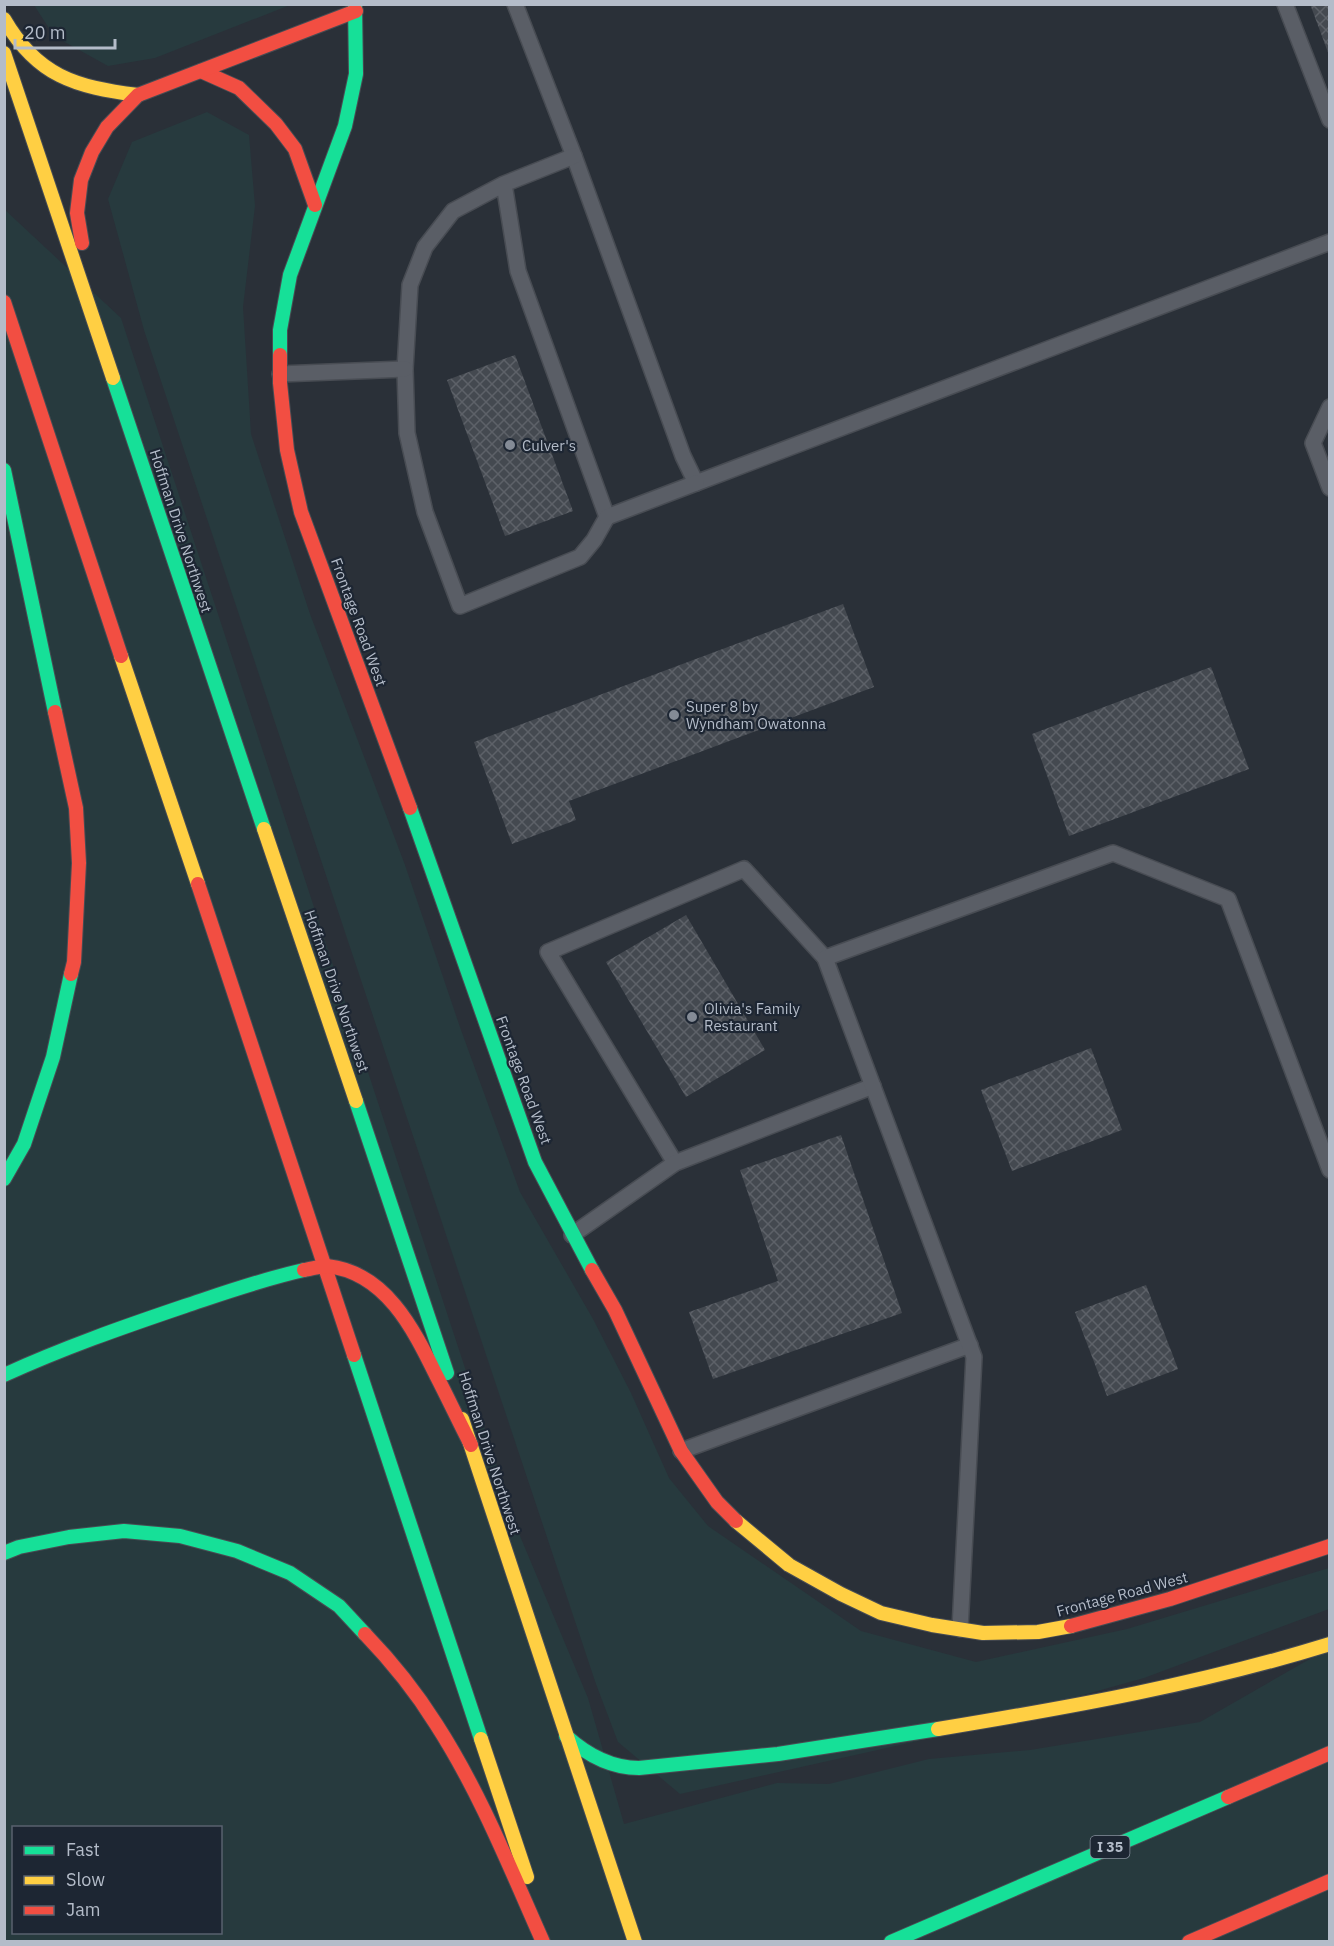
<svg xmlns="http://www.w3.org/2000/svg" width="1334" height="1946" font-family="'IBM Plex Sans',sans-serif">
	<defs>
		<pattern id="building-cross-hatch" width="8" height="8" patternUnits="userSpaceOnUse" patternTransform="scale(1.5)"><rect width="8" height="8" fill="#444950"/><path d="M0 0l8 8M0 8l8-8" fill="none" stroke="#5d6168"/></pattern>
	</defs>
	<rect width="100%" height="100%" fill="#2a3038"/>
	<!-- green -->
	<g fill="#273a3e" fill-rule="evenodd">
		<polygon points="34,5 290,5 155,58 108,66 54,36"/>
		<polygon points="207,112 249,135 255,206 243,307 251,434 310,614 405,865 461,1030 520,1192 593,1319 631,1393 669,1478 708,1526 861,1631 976,1662 1127,1629 1329,1568 1329,1609 1144,1678 918,1741 680,1794 618,1742 596,1684 144,330 108,199 132,142"/>
		<path d="M4,209L121,318L520,1536L588,1698L624,1824L777,1783L829,1784L929,1759L1030,1750L1200,1722L1329,1648V1941H5ZM14,1828H220V1932H14Z"/>
	</g>
	<!-- building -->
	<g fill="url(#building-cross-hatch)">
		<polygon points="1310,4 1330,4 1330,55 1329,55"/>
		<polygon points="515,355 573,511 505,536 447,380"/>
		<polygon points="843,604 874,687 569,801 576,820 512,844 474,742"/>
		<polygon points="1211,667 1249,769 1069,836 1032,734"/>
		<polygon points="686,915 765,1050 686,1097 606,962"/>
		<polygon points="1091,1048 1122,1130 1012,1171 981,1090"/>
		<polygon points="841,1135 902,1313 713,1379 689,1312 778,1281 740,1170"/>
		<polygon points="1146,1285 1178,1369 1107,1396 1075,1312"/>
	</g>
	<g fill="none" stroke-linecap="round" stroke-linejoin="round">
		<!-- lane casing -->
		<g stroke="#484c53" stroke-width="18">
			<g id="lane">
				<polyline points="515,4 574,156 683,456 696,483 1330,242"/>
				<polyline points="1285,4 1330,120"/>
				<polyline points="504,184 518,271 607,517 594,540 580,557 460,606 425,512 407,433 405,369 410,285 425,247 453,211 504,184 574,156"/>
				<polyline points="280,374 405,369"/>
				<polyline points="1330,407 1313,443 1330,488"/>
				<polyline points="607,517 696,483"/>
				<polyline points="675,1163 548,952 744,869 825,958"/>
				<polyline points="572,1235 675,1163 873,1086"/>
				<polyline points="681,1451 970,1345"/>
				<polyline points="960,1629 974,1357 825,958 1113,853 1228,899 1330,1170"/>
			</g>
		</g>
		<!-- fast casing -->
		<g stroke="#484c53" stroke-width="16">
			<g id="fast">
				<polyline points="280,355 280,330 290,275 345,126 356,74 355,4"/>
				<polyline points="113,378 264,829"/>
				<polyline points="4,470 55,712"/>
				<polyline points="410,808 535,1162 592,1270"/>
				<polyline points="356,1101 447,1373"/>
				<polyline points="4,1179 24,1144 53,1057 71,974"/>
				<polyline points="354,1355 481,1739"/>
				<path d="M4,1375C63,1348 123,1327 185,1306C224,1293 263,1279 304,1270"/>
				<polyline points="4,1553 19,1547 69,1537 124,1531 180,1536 237,1551 290,1573 339,1606 365,1634"/>
				<path d="M566,1736C587,1755 610,1768 639,1768L778,1754L938,1729"/>
				<polyline points="891,1942 1228,1797"/>
			</g>
		</g>
		<!-- slow casing -->
		<g stroke="#484c53" stroke-width="16">
			<g id="slow">
				<path d="M4,19C37,76 75,87 138,95"/>
				<polyline points="4,53 113,378"/>
				<polyline points="121,656 198,884"/>
				<polyline points="264,829 356,1101"/>
				<polyline points="462,1419 635,1942"/>
				<polyline points="736,1521 789,1565 841,1594 881,1613 932,1625 983,1633 1038,1632 1071,1626"/>
				<path d="M938,1729C1071,1707 1201,1684 1330,1644"/>
				<polyline points="481,1739 527,1877"/>
			</g>
		</g>
		<!-- jam casing -->
		<g stroke="#484c53" stroke-width="16">
			<g id="jam">
				<polyline points="201,71 239,88 276,124 295,149 315,205"/>
				<polyline points="82,243 77,213 81,180 92,152 107,127 138,95 356,11"/>
				<polyline points="4,302 121,656"/>
				<polyline points="280,355 280,383 287,450 301,512 410,808"/>
				<polyline points="55,712 76,808 79,863 74,962 71,974"/>
				<polyline points="198,884 354,1355"/>
				<path d="M304,1270C311,1269 320,1266 327,1266C385,1272 413,1328 436,1375C448,1398 459,1422 471,1445"/>
				<polyline points="592,1270 615,1310 681,1451 717,1502 736,1521"/>
				<polyline points="1071,1626 1170,1599 1330,1546"/>
				<path d="M365,1634C391,1661 416,1692 436,1724C480,1792 510,1868 543,1942"/>
				<polyline points="1228,1797 1330,1753"/>
				<polyline points="1189,1942 1330,1881"/>
			</g>
		</g>
		<!-- lane -->
		<use href="#lane" stroke="#5a5e66" stroke-width="15"/>
		<!-- fast -->
		<use href="#fast" stroke="#16e098" stroke-width="14"/>
		<!-- slow -->
		<use href="#slow" stroke="#ffcf43" stroke-width="14"/>
		<!-- jam -->
		<use href="#jam" stroke="#f24e42" stroke-width="14"/>
	</g>
	<!-- markers -->
	<g fill="#848b96" stroke="#1d2633" stroke-width="2">
		<circle cx="510" cy="445" r="6"/>
		<circle cx="674" cy="715" r="6"/>
		<circle cx="692" cy="1017" r="6"/>
	</g>
	<g text-anchor="middle" dominant-baseline="central" stroke-width="4.5" stroke-linejoin="round" paint-order="stroke">
		<!-- shield labels -->
		<rect fill="#1d2633" stroke="#878f9c" stroke-width="1.5" x="1090.5" y="1836" width="39" height="22" rx="4.5"/>
		<g font-size="14" font-weight="bold" fill="#b4bcc9">
			<text x="1110" y="1847">I 35</text>
		</g>
		<!-- poi labels -->
		<g font-size="15" fill="#b4bcc9" stroke="#1d2633" text-anchor="start">
			<text x="522" y="445">Culver's</text>
			<text x="686" y="706">Super 8 by<tspan x="686" dy="17">Wyndham Owatonna</tspan></text>
			<text x="704" y="1008">Olivia's Family<tspan x="704" dy="17">Restaurant</tspan></text>
		</g>
		<!-- street labels -->
		<g font-size="15" fill="#b4bcc9" stroke="#1d2633">
			<text transform="translate(181 531) rotate(72)">Hoffman Drive Northwest</text>
			<text transform="translate(359 622) rotate(70)">Frontage Road West</text>
			<text transform="translate(337 991) rotate(71)">Hoffman Drive Northwest</text>
			<text transform="translate(524 1080) rotate(70)">Frontage Road West</text>
			<text transform="translate(490 1453) rotate(72)">Hoffman Drive Northwest</text>
			<text transform="translate(1122 1594) rotate(-15)">Frontage Road West</text>
		</g>
	</g>
	<!-- border -->
	<rect width="1334" height="1946" fill="none" stroke="#b4bcc9" stroke-width="12"/>
	<!-- legend -->
	<rect x="12" y="1826" width="210" height="108" fill="#1d2633" stroke="#59626f" stroke-width="1.5"/>
	<rect x="24" y="1846" width="30" height="9" fill="#16e098" stroke="#59626f" stroke-width="1.5"/>
	<text x="66" y="1856" font-size="18" fill="#b4bcc9">Fast</text>
	<rect x="24" y="1876" width="30" height="9" fill="#ffcf43" stroke="#59626f" stroke-width="1.5"/>
	<text x="66" y="1886" font-size="18" fill="#b4bcc9">Slow</text>
	<rect x="24" y="1906" width="30" height="9" fill="#f24e42" stroke="#59626f" stroke-width="1.5"/>
	<text x="66" y="1916" font-size="18" fill="#b4bcc9">Jam</text>
	<!-- scale -->
	<path d="M15 39v9h100v-9" fill="none" stroke="#b4bcc9" stroke-width="3"/>
	<text x="24" y="39" font-size="18" fill="#b4bcc9" stroke="#1d2633" stroke-width="4.5" paint-order="stroke">20 m</text>
</svg>
